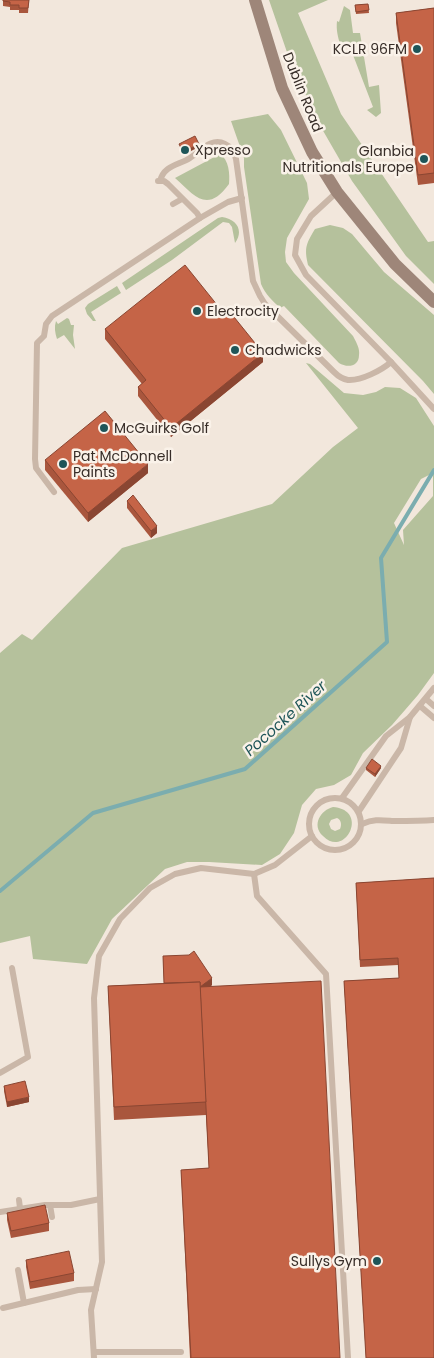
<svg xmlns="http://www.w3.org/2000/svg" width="434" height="1358" font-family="Poppins,sans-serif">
	<rect width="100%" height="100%" fill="#f2e7dc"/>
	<!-- green -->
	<g fill="#b5c19c" fill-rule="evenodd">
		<polygon points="269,0 328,0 298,13 341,114 428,242 434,241 434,284 406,256 352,181 318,122 289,58"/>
		<path d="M344,6L350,10L353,33H360L369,87L379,85L381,113L376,117L367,110L373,107L348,42L340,44C338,37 336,30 337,21L339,22Z"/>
		<path d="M268,114L281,130L307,183L309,199L287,238L285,252L286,262L294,273L353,336C356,342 360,348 359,355C359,367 347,368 339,363L284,306L280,308C273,301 265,294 261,284L244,167V158L231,121Z"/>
		<path d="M220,154C229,160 230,174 229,184C207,214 195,196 175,178Z"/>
		<path d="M222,217C237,219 244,231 235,243L232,227L229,223L223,222L172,260L126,290L122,283L218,218Z"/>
		<path d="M330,225L343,228L352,234L384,272L434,315V394L423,381L308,265C304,248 306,244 315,229Z"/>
		<polygon points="117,286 121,293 91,312 96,321 93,321 87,314 85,308 88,304"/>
		<path d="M67,318L69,319L71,325H74L73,335L75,349L64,335L57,339C55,333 54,327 56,321L58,324Z"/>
		<path d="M306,363L310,364L344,393L363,395L376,392L385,387L400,388L416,398L434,426V673L418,695L392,725L363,753L351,775L334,785L316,789L302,805L294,833L280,854L262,865L209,862H187L165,869L112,919L87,964L33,959L30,936L0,943V653L22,634L32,640L122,548L272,504L333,447L358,428ZM433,473V496L403,530L404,545L394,523L421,479Z"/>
		<path d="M333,807C370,810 345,859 323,836C311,825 321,810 333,807ZM337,818C341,820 342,824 340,829L335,831L331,829L329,824L331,820Z"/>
	</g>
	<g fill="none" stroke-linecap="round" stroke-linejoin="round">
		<!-- stream -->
		<polyline stroke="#7badaf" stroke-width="4" points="0,891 93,813 245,769 387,642 381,558 434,470"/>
		<!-- service -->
		<g stroke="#cab7a8" stroke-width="6">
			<polyline points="158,181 164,181 168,184 197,213 200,218"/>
			<path d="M160,181C164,165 179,165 190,158C201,151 211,137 225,144C232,147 234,152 236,159L253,281L260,296L265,304L334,372C338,376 342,379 348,380C361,381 382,370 391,362"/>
			<polyline points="337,192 311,216 297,239 295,255 306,275 391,362 434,409"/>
			<polyline points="173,204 182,199"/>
			<polyline points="54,492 36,468 35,459 37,343 44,336 46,324 52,316 200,218 228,202 242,198"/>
			<polyline points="426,699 434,706"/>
			<polyline points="420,706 434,718"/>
			<circle cx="335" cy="824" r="26"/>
			<polyline points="342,798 386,736 410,717 434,688"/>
			<polyline points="359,811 401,748 410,717"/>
			<path d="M362,824C374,819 380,820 393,821C407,821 421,821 434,820"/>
			<polyline points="254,874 257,896 326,974 348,1358"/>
			<polyline points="0,1073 28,1057 12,968"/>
			<polyline points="19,1200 20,1208"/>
			<polyline points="50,1205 52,1217"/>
			<polyline points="0,1212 45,1205 71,1205 100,1199"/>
			<polyline points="18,1270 24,1303"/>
			<polyline points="3,1308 78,1290 96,1289"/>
			<polyline points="94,1352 181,1352"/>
			<polyline points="94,1358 91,1310 102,1262 94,998 99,956 120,919 150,888 175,874 201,868 254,874 275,865 312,836"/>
		</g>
		<!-- secondary -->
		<polyline stroke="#9e8679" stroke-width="12" points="255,0 282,88 312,152 337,192 395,264 434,302"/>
	</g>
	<!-- wall -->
	<g fill="#a9563d">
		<polygon points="3,0 29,0 28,13 19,13 19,10 10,10 10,7 3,6"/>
		<polygon points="368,4 369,13 356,14 355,5"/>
		<polygon points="434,8 434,183 418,185 396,23 396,13"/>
		<polygon points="105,329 263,362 171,437 138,396 138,387 142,384 105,339"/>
		<polygon points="45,460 148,473 88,522 45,470"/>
		<polygon points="127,501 157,533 151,538 127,508"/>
		<polygon points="366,768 381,768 375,777 366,770"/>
		<polygon points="434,878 434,1358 366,1358 344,981 399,978 398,965 360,967 356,883"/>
		<polygon points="163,956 212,985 210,987 340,1358 190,1358 181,1170 209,1168 206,1115 114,1120 108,986 164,983"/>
		<polygon points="4,1086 29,1102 7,1107 4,1091"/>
		<polygon points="7,1213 49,1223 49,1231 11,1238 7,1220"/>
		<polygon points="26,1260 74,1273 74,1281 30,1289 26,1267"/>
	</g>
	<!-- shaded-wall -->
	<g fill="#8a4632">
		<polygon points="199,144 199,147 183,155 183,152"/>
		<polygon points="263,353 263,362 171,437 171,428"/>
		<polygon points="148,464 148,473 88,522 88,513"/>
		<polygon points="157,526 157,533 151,538 151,531"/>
		<polygon points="381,766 381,768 375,777 375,774"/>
		<polygon points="212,978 212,985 200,994 200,987"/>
		<polygon points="29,1097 29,1102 7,1107 7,1102"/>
	</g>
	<!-- building -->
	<g fill="#c56447" stroke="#8a4632">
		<polygon points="3,0 29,0 28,8 19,8 19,5 10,5 10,2 3,1"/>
		<polygon points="368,4 369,10 356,12 355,5"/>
		<polygon points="434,8 434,173 418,175 396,13"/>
		<polygon points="195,136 199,144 183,152 179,144"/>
		<polygon points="185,265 226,316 230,312 263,353 171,428 138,387 146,380 105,329"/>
		<polygon points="105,411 148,464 88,513 45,460"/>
		<polygon points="133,495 157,526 151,531 127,501"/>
		<polygon points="372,759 381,766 375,774 366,768"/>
		<polygon points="434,878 434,1358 366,1358 344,981 399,978 398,958 360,960 356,883"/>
		<polygon points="194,951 212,978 200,987 200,982 164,983 163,956 189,955"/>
		<polygon points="321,981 340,1358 191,1358 181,1170 209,1168 200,987"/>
		<polygon points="200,982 206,1102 114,1107 108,986"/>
		<polygon points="25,1081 29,1097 7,1102 4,1086"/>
		<polygon points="45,1205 49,1223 11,1231 7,1213"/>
		<polygon points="69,1251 74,1273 30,1282 26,1260"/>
	</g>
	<!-- markers -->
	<g fill="#1e5558" stroke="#faf2e9" stroke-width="2">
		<circle cx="417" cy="49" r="5"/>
		<circle cx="185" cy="150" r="5"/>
		<circle cx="424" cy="159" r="5"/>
		<circle cx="197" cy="311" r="5"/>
		<circle cx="235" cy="350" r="5"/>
		<circle cx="104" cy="428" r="5"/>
		<circle cx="63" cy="464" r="5"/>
		<circle cx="377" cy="1261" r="5"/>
	</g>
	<g text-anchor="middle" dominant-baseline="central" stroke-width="5" stroke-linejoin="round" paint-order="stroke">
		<!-- poi labels -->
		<g font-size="14" fill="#372d28" stroke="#faf2e9" text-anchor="start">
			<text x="407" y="49" text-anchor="end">KCLR 96FM</text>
			<text x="195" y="150">Xpresso</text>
			<text x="414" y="151" text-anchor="end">Glanbia<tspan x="414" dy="16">Nutritionals Europe</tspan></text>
			<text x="207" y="311">Electrocity</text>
			<text x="245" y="350">Chadwicks</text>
			<text x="114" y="428">McGuirks Golf</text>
			<text x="73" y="456">Pat McDonnell<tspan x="73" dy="16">Paints</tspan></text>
			<text x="367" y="1261" text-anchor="end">Sullys Gym</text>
		</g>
		<!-- street labels -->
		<g font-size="14" fill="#372d28" stroke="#faf2e9">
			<text transform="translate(303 92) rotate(68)">Dublin Road</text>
		</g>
		<!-- water labels -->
		<g font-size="15" font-style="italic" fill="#1e5558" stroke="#faf2e9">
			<text transform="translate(285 718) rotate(-42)">Pococke River</text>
		</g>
	</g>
</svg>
